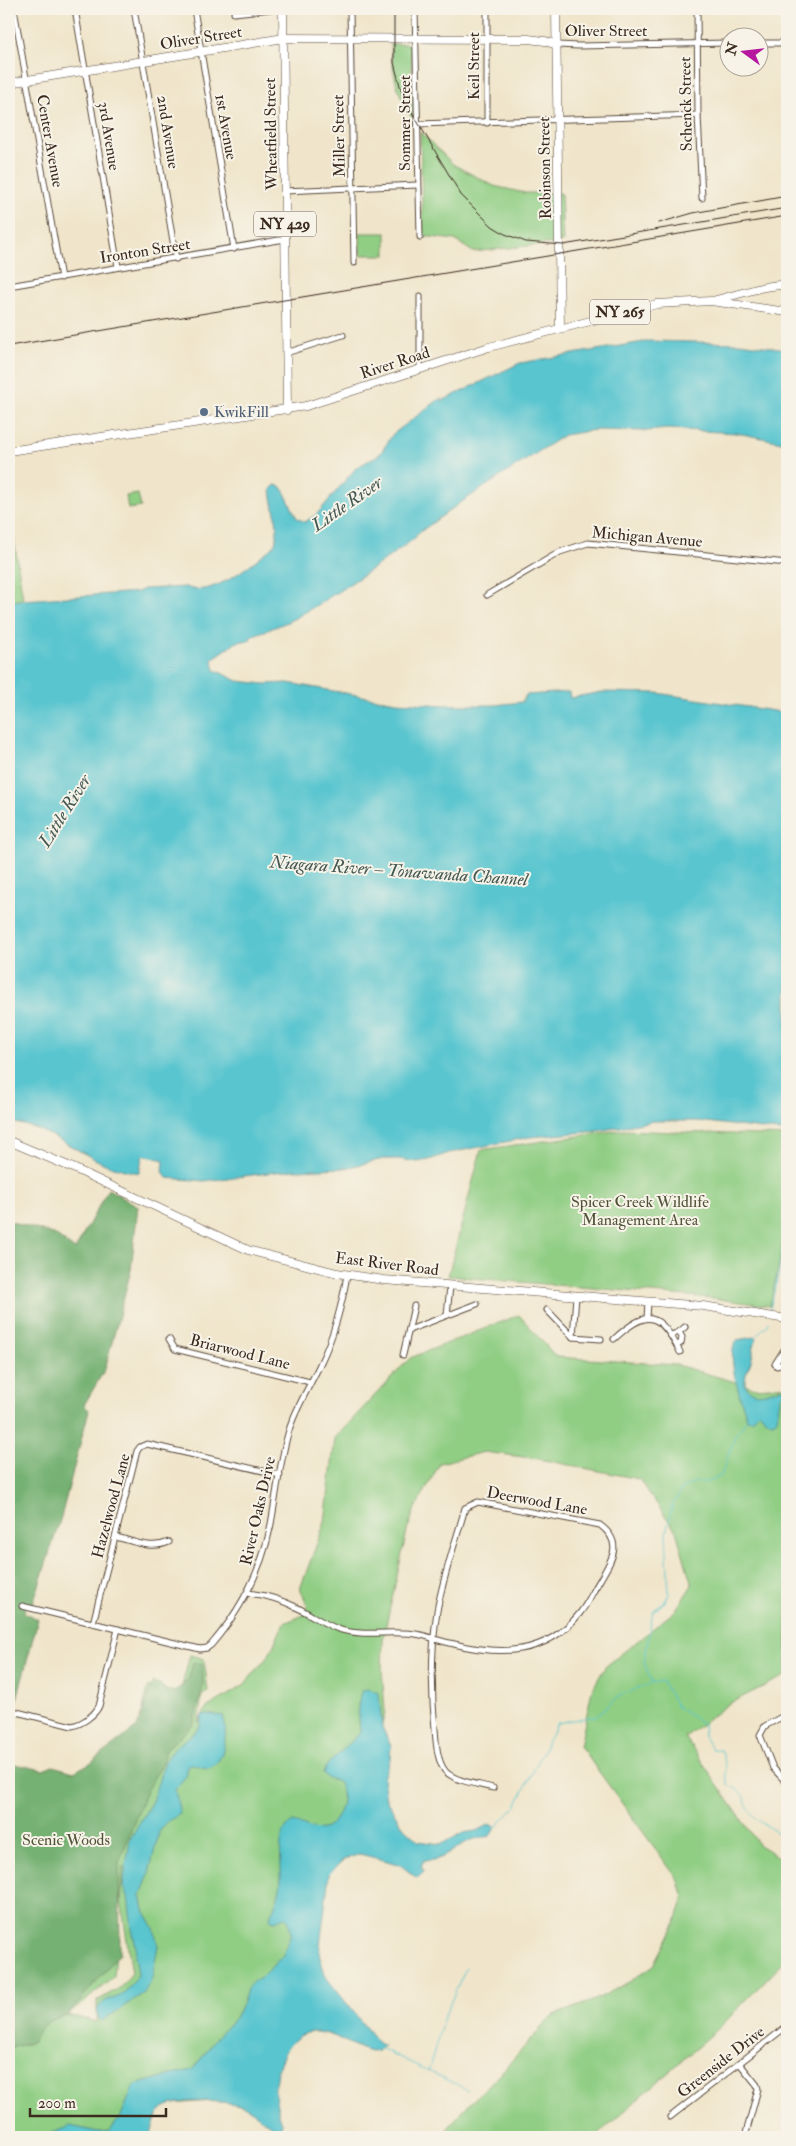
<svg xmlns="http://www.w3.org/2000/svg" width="796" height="2146" font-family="'IM FELL Double Pica',serif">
	<rect width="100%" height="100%" fill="#f7f3e8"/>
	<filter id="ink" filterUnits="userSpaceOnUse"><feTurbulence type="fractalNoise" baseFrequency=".02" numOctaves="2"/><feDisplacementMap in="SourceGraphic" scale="10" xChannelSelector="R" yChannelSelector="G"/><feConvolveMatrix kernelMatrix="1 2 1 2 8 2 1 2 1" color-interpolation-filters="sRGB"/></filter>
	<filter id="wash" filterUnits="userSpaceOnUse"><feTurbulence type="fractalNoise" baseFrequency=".0096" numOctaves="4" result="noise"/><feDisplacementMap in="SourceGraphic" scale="20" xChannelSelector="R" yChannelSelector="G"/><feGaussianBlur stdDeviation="1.12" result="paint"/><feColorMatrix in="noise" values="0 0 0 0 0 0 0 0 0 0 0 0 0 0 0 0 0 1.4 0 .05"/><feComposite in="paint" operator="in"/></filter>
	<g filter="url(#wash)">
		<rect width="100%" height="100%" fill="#f0e5ca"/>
		<!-- green -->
		<g fill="#90ce84" stroke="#667c51" fill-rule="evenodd">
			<path d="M391,44H411L413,120C397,93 392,75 391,44Z"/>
			<polygon points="420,132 454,165 494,186 525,193 561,193 563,242 473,252 455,240 423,236"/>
			<rect x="360" y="233" width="26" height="22"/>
			<polygon points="138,494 141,507 128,509 126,496"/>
			<polygon points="9,507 23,599 24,600 9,601"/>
			<polygon points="621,1130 787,1136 787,1232 784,1236 778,1270 770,1306 711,1298 448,1276 481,1150"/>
			<path d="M519,1315L556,1357L677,1365L756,1388L787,1386V1675L728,1704L685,1737L759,1845L779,1857L787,1866V1958L720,2027L595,2137H441L463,2110L497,2077L552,2016L597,1999L629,1982L654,1965L675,1924L684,1898L679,1881L580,1746L592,1690L605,1667L675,1611L692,1585L676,1531L639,1479L539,1459L484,1452L440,1463L414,1511L407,1531L383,1639L382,1668L385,1712L368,1782L321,1880L242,2099L156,2105L140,2137H9V2048L33,2042L73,1781L139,1728L148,1686L180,1693L190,1655L204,1659L208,1692L202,1695L198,1723L206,1708L243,1686L269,1655L284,1623L304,1615L308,1606L300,1589L325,1522L335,1438L410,1358ZM123,1867L121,1902L132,1973L121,1987L97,2001V2022L68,2015L114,1977Z"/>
		</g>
		<!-- forest -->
		<g fill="#74b172" stroke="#586e48">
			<polygon points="108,1189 138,1206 131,1270 105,1369 84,1405 89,1410 61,1517 33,1604 26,1604 24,1613 38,1619 16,1703 9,1705 9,1221 55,1235 75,1250"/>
			<path d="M193,1663H202L203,1686L193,1725L167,1748L160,1768L146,1791L119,1863L120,1953L68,2015C49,2020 41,2024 33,2042L9,2048V1763L43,1770L53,1766L74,1772L92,1762L137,1727L153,1682L160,1684L171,1695L188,1680Z"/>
		</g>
		<!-- water -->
		<g fill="#58c5cf" stroke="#4a7876">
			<path d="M649,341L739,343L787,349V443L737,433L668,429L646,431L595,430L564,435L463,501L417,534L415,538C377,566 338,593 297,617C283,625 266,630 251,636L250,640L237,642L212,659L215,670L238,681L265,684L288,683L396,702L445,705H495L522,702L526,695L569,692L570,698L602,692L657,693L787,713V1132L698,1121H653L598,1131L530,1137L449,1153L429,1160L416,1162L399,1159H383L345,1168L292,1170L204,1181L167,1178L163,1171L164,1160L143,1155L139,1173C127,1171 116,1168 105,1164C74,1150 44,1126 9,1122V601L138,592L144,589L186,587C209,598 244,570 261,556C266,552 273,548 275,543C281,526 272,507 271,489L275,485L282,487L297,518L305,522L317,514L356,468L380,454L393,434L441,398L442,401L520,363Z"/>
			<path d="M754,1337L757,1338C752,1347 754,1355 750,1364C747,1371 745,1375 745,1384C752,1401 770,1391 782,1388L786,1389L780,1398L777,1419L773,1422L769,1421L759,1412L752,1420L747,1419C742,1401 724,1356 737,1340Z"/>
			<path d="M369,1689L379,1693L382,1727L391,1746L390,1759L383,1778L386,1800L404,1828L418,1841L441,1844L463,1833L476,1831L490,1824L495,1828L490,1836C483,1838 473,1838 467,1842C453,1849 441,1863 424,1860L421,1866L424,1872L417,1878L399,1864L360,1854L343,1860L329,1874L319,1954L326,1977L378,2043L384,2046L377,2051L371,2052C353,2048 336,2033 317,2032C290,2030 277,2063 275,2085C274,2096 278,2113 282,2123L281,2127L278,2128C265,2125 257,2113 246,2107C231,2100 174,2098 162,2109C154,2117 154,2127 150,2137H40L71,2126L98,2132L110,2131L121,2116L134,2085L194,2069L214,2040L235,2018L243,2002L247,1988L254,1981L264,1975L283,1955L291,1933L288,1919L284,1917L276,1921L271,1920L270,1916C276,1905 281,1890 281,1878C282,1859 275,1833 293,1822C303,1824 312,1832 323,1829C339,1825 348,1794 338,1782L326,1777L323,1772L327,1765L360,1733L358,1704L363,1690Z"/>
			<path d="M207,1714L223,1716C228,1729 226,1766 207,1768C202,1768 196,1764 191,1764L187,1766L185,1777L175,1790L180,1814L167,1822L159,1832L148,1877L141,1895L144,1910L154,1928L158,1946L152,1978L144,1993L102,2021L99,2019L97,2011L99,2006L107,2000L118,1997L126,1991L136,1979L138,1974L135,1956L136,1948L132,1929L128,1896L123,1886L130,1839L152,1801L165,1761L176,1747L196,1731L200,1726L202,1715Z"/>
		</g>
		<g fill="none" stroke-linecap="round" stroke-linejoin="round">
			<!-- stream -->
			<g stroke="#58c5cf" stroke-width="1">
				<polyline points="770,1309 779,1271 784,1236 787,1233"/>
				<polyline points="754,1338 767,1325 768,1322"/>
				<path d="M747,1419L735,1436L721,1476L707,1482H695L682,1489L672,1506L666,1534L669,1594L664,1603L653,1611L644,1662L652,1683L662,1681L677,1707L703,1724L704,1737L712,1749L721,1750C727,1761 724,1772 728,1785C749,1793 741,1800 753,1815C761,1826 778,1828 787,1842"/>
				<polyline points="495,1828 516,1806 557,1723 596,1716 621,1695 650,1684"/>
				<polyline points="380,2048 468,2090"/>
				<polyline points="428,2072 444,2017 466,1968"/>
			</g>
		</g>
	</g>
	<g filter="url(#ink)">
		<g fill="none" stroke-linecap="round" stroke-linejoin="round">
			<!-- street casing -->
			<g stroke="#564638" stroke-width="7">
				<g id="street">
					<polyline points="14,9 61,278"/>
					<polyline points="75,9 118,267"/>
					<polyline points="134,9 176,259"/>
					<polyline points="194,9 234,249"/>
					<polyline points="350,9 354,263"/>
					<polyline points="415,9 420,237"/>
					<polyline points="487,9 487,123"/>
					<polyline points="697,9 698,115 702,198"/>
					<polyline points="234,13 271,9"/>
					<polyline points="758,43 787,43"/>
					<polyline points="557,45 579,46 728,43"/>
					<polyline points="418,124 698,115"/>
					<polyline points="285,191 417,185"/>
					<polyline points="9,286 285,239"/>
					<polyline points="420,296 420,369"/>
					<polyline points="286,353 343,335"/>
					<polyline points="487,595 560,552 588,543 787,563"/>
					<polyline points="547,1310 573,1337 601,1339"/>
					<polyline points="447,1315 450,1286"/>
					<polyline points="647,1318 648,1302"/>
					<polyline points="409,1330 477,1304"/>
					<polyline points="671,1335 679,1332 685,1327"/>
					<polyline points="573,1337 576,1296"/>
					<polyline points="169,1339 175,1349 310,1382"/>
					<path d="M614,1339C647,1309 659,1311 680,1352"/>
					<polyline points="677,1345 681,1343 682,1337 679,1332"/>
					<polyline points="787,1345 775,1364 777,1366 787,1362"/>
					<polyline points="403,1355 414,1306"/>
					<path d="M116,1537C133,1541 151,1550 169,1542"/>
					<path d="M248,1593C265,1595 282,1600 298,1608C312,1615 324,1624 338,1629C365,1638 393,1629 421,1635C430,1637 440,1641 450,1643C500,1656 546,1656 580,1613C588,1603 593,1591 600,1580C612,1559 624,1543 600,1525L478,1502L465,1508C456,1541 443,1577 437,1611C431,1650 431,1689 435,1729C436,1742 437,1762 446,1772C457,1782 479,1784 493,1788"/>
					<path d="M22,1606L200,1649L207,1648L211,1645C242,1609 262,1570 271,1524C277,1492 280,1458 290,1427C298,1404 311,1384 321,1362C334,1335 342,1305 347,1275"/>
					<polyline points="93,1623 137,1451 140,1447 147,1444 280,1475"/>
					<path d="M9,1710L72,1726C82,1724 95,1715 99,1706L118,1629"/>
					<polyline points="787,1714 765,1726 760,1735 773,1768 787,1783"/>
					<polyline points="740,2064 757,2085 758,2089 745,2137"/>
					<polyline points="670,2117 787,2026"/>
				</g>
			</g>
			<!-- secondary casing -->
			<g stroke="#564638" stroke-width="9">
				<g id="secondary">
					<polyline points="556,9 560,327"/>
					<polyline points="9,83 284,38 528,39 545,41 557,45"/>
					<polyline points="9,1141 73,1168 248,1250 337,1273 384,1280 703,1306 787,1319"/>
				</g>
			</g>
			<!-- primary casing -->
			<g stroke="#564638" stroke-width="9">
				<g id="primary">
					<polyline points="283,9 287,410"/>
					<polyline points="716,300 764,287 787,284"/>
					<polyline points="9,451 306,406 489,347 657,304 711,301 787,312"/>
				</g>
			</g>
			<!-- street -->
			<use href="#street" stroke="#fff" stroke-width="5"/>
			<!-- secondary -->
			<use href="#secondary" stroke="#fff" stroke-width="8"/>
			<!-- primary -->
			<use href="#primary" stroke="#fff" stroke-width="8"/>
			<!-- rail -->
			<g stroke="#3b2a1e" stroke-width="1">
				<polyline points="394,9 394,63 403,97 461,195 492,226 505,234 526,242 563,245 787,208"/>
				<polyline points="659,223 693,213 787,196"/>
				<polyline points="9,346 787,216"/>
			</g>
		</g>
	</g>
	<!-- markers -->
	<circle fill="#5c6f8a" stroke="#f7f3e8" stroke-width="2" cx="204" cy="412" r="5"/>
	<g text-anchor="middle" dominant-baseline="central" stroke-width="4" stroke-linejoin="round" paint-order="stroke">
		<!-- shield labels -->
		<g fill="#f7f3e8" stroke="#73665b" stroke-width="1">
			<rect x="254" y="211.5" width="62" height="25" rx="4"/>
			<rect x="590" y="299.5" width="60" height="25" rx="4"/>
		</g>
		<g font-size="15" font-weight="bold" fill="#3b2a1e">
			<text x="285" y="224">NY 429</text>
			<text x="620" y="312">NY 265</text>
		</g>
		<!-- street labels -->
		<g font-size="16" fill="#3b2a1e" stroke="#f7f3e8">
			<text x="606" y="31">Oliver Street</text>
			<text transform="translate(201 38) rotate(-9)">Oliver Street</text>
			<text transform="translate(474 66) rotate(-90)">Keil Street</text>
			<text transform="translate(686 104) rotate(-91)">Schenck Street</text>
			<text transform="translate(405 123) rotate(-90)">Sommer Street</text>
			<text transform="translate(226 127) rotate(80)">1st Avenue</text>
			<text transform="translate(168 132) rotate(81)">2nd Avenue</text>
			<text transform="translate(271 134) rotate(-91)">Wheatfield Street</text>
			<text transform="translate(109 136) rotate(81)">3rd Avenue</text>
			<text transform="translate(339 136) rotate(-91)">Miller Street</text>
			<text transform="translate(50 141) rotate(80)">Center Avenue</text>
			<text transform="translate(545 168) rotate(-91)">Robinson Street</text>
			<text transform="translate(145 251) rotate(-9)">Ironton Street</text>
			<text transform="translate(395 363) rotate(-18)">River Road</text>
			<text transform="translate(647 537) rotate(5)">Michigan Avenue</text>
			<text transform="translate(387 1264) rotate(7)">East River Road</text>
			<text transform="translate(240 1352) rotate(14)">Briarwood Lane</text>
			<text transform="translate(537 1501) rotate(10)">Deerwood Lane</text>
			<text transform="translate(111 1506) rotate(-75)">Hazelwood Lane</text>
			<text transform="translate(258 1511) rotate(-77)">River Oaks Drive</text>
			<text transform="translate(721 2062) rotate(-38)">Greenside Drive</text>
		</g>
		<!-- service labels -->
		<g font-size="16" fill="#4e5e75" stroke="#f7f3e8" text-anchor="start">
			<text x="214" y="412">KwikFill</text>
		</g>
		<!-- park labels -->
		<g font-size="16" fill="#505338" stroke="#f7f3e8">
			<text x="640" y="1202">Spicer Creek Wildlife<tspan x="640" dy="18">Management Area</tspan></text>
			<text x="66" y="1840">Scenic Woods</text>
		</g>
		<!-- water labels -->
		<g font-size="18" font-style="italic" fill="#445853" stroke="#f7f3e8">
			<text transform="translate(347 504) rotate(-35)">Little River</text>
			<text transform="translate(65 811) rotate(-58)">Little River</text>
			<text transform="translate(399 871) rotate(4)">Niagara River – Tonawanda Channel</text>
		</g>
	</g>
	<!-- margin -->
	<rect width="796" height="2146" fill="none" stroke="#f7f3e8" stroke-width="30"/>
	<!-- north arrow -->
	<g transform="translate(744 52) rotate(285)"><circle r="24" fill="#f7f3e8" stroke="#aca397"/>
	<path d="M0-4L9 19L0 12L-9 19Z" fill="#b5179e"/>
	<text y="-8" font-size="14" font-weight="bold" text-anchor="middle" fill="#3b2a1e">N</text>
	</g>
	<!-- scale -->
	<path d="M30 2108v8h136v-8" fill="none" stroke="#3b2a1e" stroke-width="2.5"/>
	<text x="38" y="2108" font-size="15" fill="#3b2a1e" stroke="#f7f3e8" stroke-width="4" paint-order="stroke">200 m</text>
</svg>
